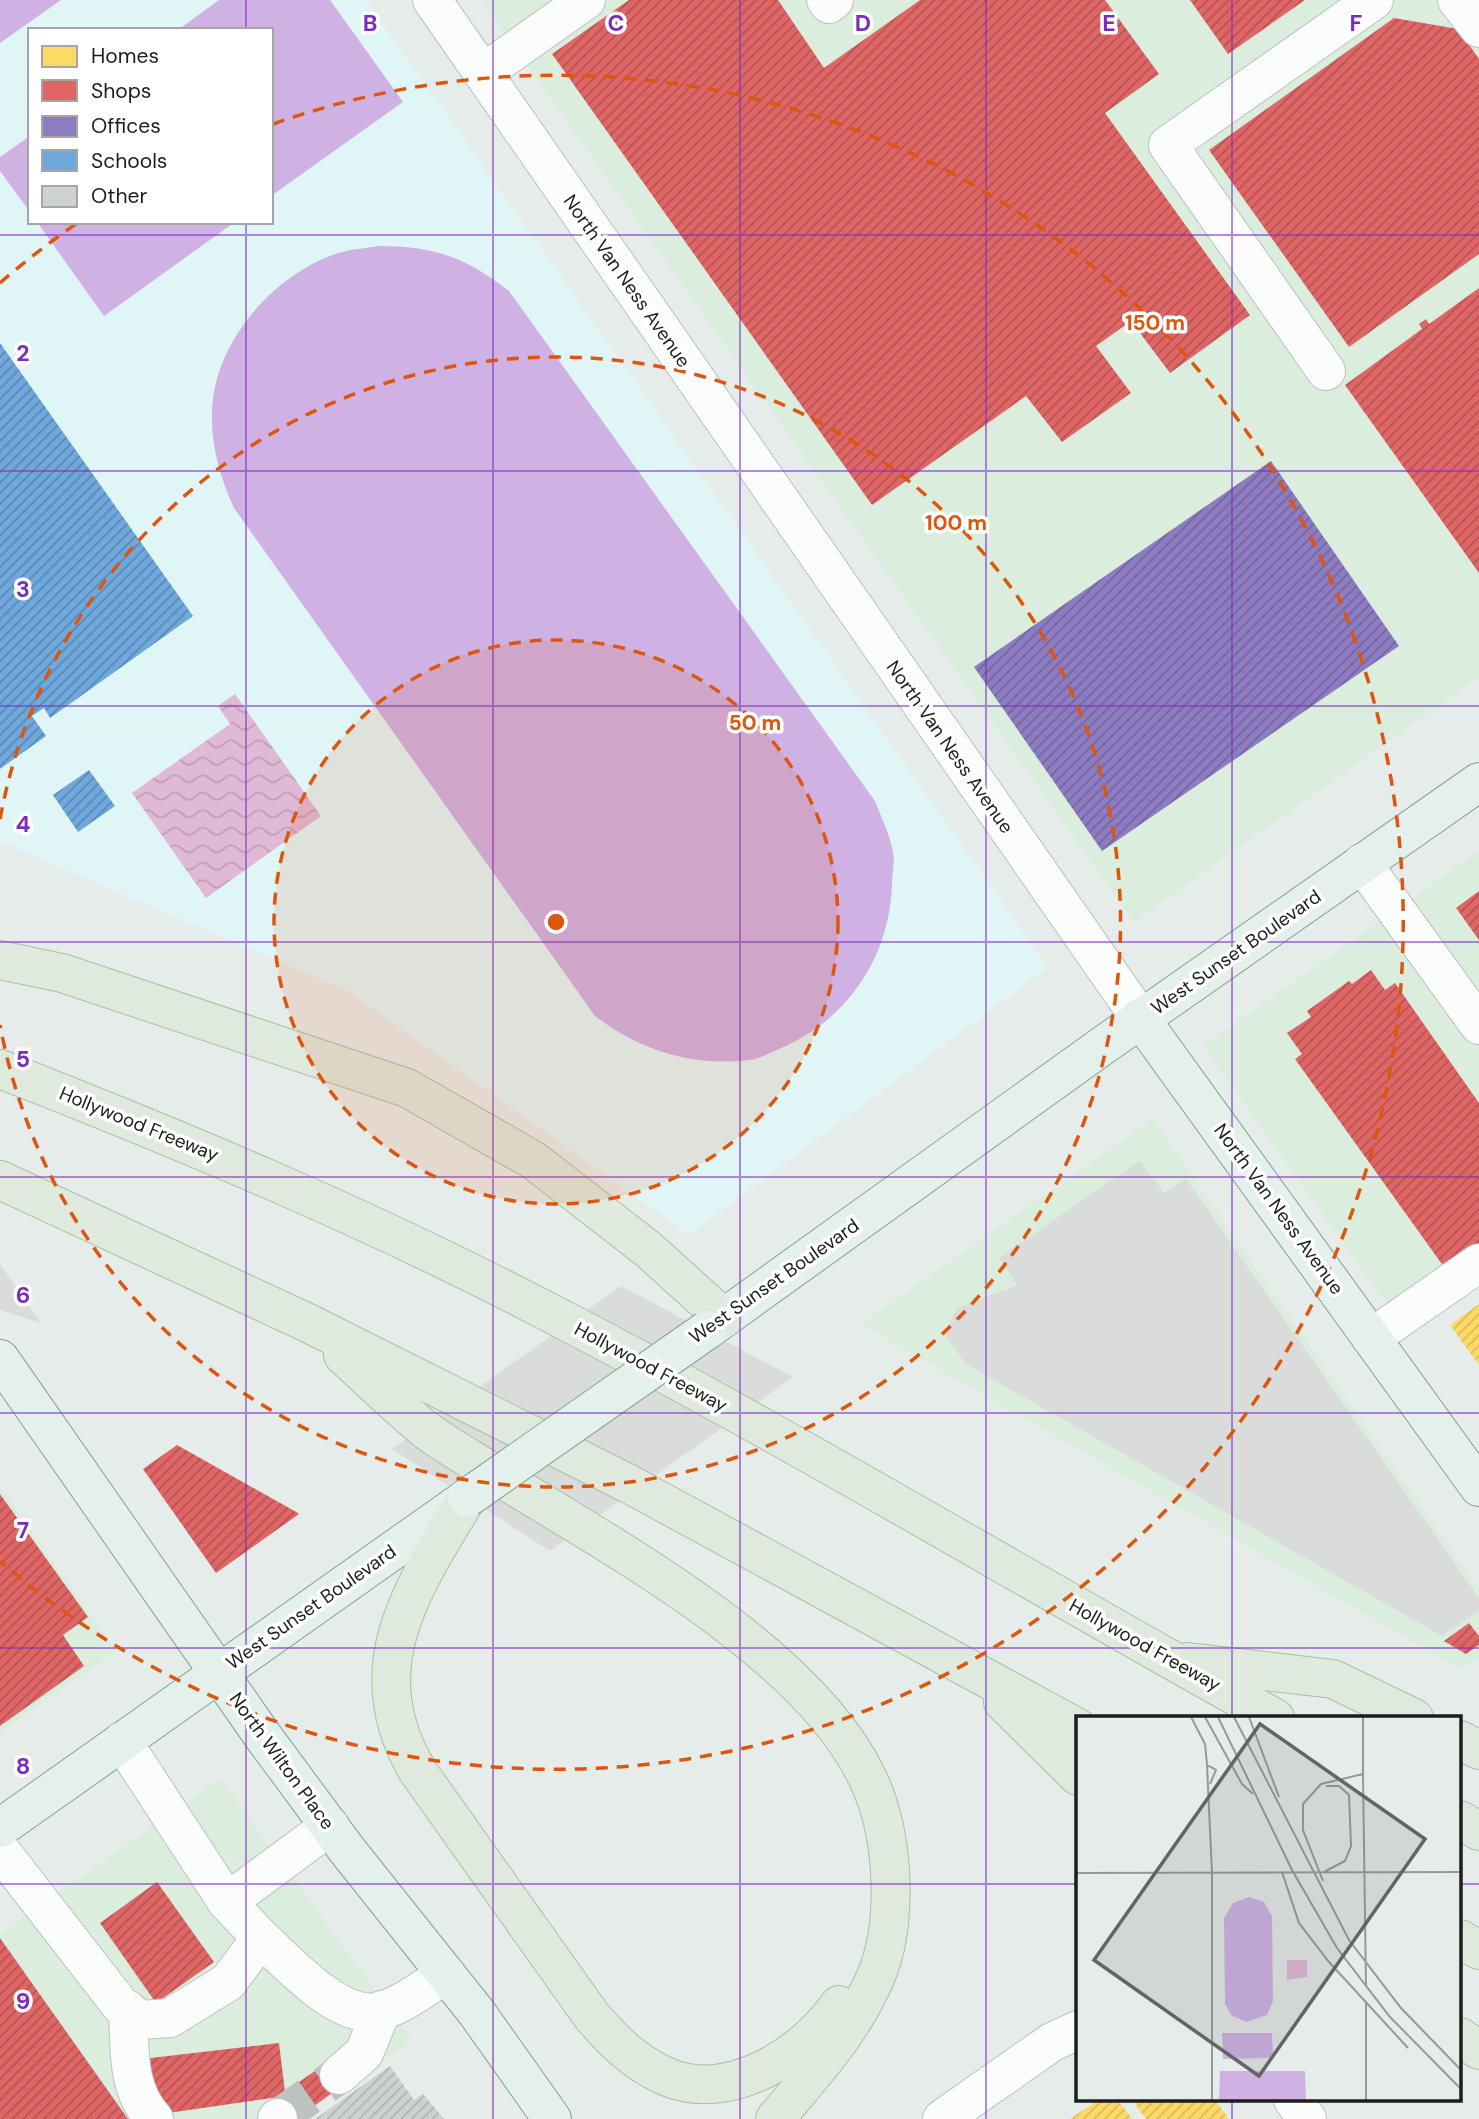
<svg xmlns="http://www.w3.org/2000/svg" width="1479" height="2119" font-family="'DM Sans',sans-serif">
	<defs>
		<pattern id="water-waves" width="16" height="10" patternUnits="userSpaceOnUse" patternTransform="scale(1.75)"><rect width="16" height="10" fill="#e0b9d6"/><path d="M0 5q4-4 8 0t8 0" fill="none" stroke="#c09fb7"/></pattern>
		<pattern id="homes-hatch" width="6" height="6" patternUnits="userSpaceOnUse" patternTransform="scale(1.75)"><rect width="6" height="6" fill="#ffd966"/><path d="M-1 1l2-2M0 6l6-6M5 7l2-2" fill="none" stroke="#daba58"/></pattern>
		<pattern id="shops-hatch" width="6" height="6" patternUnits="userSpaceOnUse" patternTransform="scale(1.75)"><rect width="6" height="6" fill="#e06666"/><path d="M-1 1l2-2M0 6l6-6M5 7l2-2" fill="none" stroke="#b55353"/></pattern>
		<pattern id="offices-hatch" width="6" height="6" patternUnits="userSpaceOnUse" patternTransform="scale(1.75)"><rect width="6" height="6" fill="#8e7cc3"/><path d="M-1 1l2-2M0 6l6-6M5 7l2-2" fill="none" stroke="#73659e"/></pattern>
		<pattern id="schools-hatch" width="6" height="6" patternUnits="userSpaceOnUse" patternTransform="scale(1.75)"><rect width="6" height="6" fill="#6fa8dc"/><path d="M-1 1l2-2M0 6l6-6M5 7l2-2" fill="none" stroke="#5b88b2"/></pattern>
		<pattern id="building-hatch" width="6" height="6" patternUnits="userSpaceOnUse" patternTransform="scale(1.75)"><rect width="6" height="6" fill="#cdd2d0"/><path d="M-1 1l2-2M0 6l6-6M5 7l2-2" fill="none" stroke="#b0b4b2"/></pattern>
	</defs>
	<rect width="100%" height="100%" fill="#e6ecea"/>
	<!-- commercial -->
	<g fill="#dbeedd">
		<polygon points="481,0 1479,0 1479,677 1134,922"/>
		<polygon points="1479,851 1479,1252 1393,1313 1203,1046"/>
		<polygon points="1153,1119 1479,1589 1479,1657 1461,1669 861,1324"/>
		<polygon points="0,1487 116,1651 0,1733"/>
		<polygon points="220,1778 412,2040 297,2119 0,2119 0,1935"/>
	</g>
	<!-- education -->
	<path fill="#e0f6f6" fill-rule="evenodd" d="M0,0H366L1048,967L689,1235L350,992L0,841ZM30,30H271V222H30Z"/>
	<!-- pitch -->
	<g fill="#cfb1e4">
		<polygon points="0,0 61,0 0,43"/>
		<polygon points="219,0 330,0 403,102 271,196 271,30 178,30"/>
		<polygon points="30,136 30,212 0,171 0,157"/>
		<polygon points="37,222 235,222 104,316"/>
		<path d="M379,246C434,246 465,257 509,291L875,801C881,817 890,835 893,852C895,861 892,874 892,884C890,957 847,1021 779,1049C769,1053 759,1059 749,1060C691,1067 640,1050 595,1016L234,508C219,475 208,436 213,399C221,333 280,270 342,252C353,249 367,248 379,246Z"/>
	</g>
	<!-- parking -->
	<polygon fill="#d9dcdb" points="1140,1160 1164,1193 1186,1179 1479,1598 1479,1611 1442,1636 966,1364 944,1335 957,1308 1017,1285 999,1258"/>
	<!-- water -->
	<polygon fill="url(#water-waves)" points="235,694 321,816 206,898 132,793 230,724 218,706"/>
	<!-- pier -->
	<g fill="#dadcdc">
		<polygon points="0,1264 41,1323 0,1310"/>
		<polygon points="621,1286 793,1377 550,1551 392,1449"/>
	</g>
	<!-- homes -->
	<g fill="url(#homes-hatch)">
		<polygon points="1479,1304 1479,1365 1450,1325"/>
		<polygon points="1098,2100 1118,2100 1132,2119 1070,2119"/>
		<polygon points="1132,2100 1215,2100 1229,2119 1146,2119"/>
	</g>
	<!-- shops -->
	<g fill="url(#shops-hatch)">
		<polygon points="629,0 778,0 824,68 920,0 1105,0 1159,74 1105,113 1250,315 1170,373 1131,321 1096,346 1131,393 1062,442 1026,396 872,505 552,54"/>
		<polygon points="1190,0 1305,0 1228,54"/>
		<polygon points="1394,18 1458,29 1479,59 1479,254 1349,347 1209,150"/>
		<polygon points="1479,288 1479,573 1345,385 1422,329 1419,324 1426,319 1429,324"/>
		<polygon points="1479,891 1479,940 1456,908"/>
		<polygon points="1371,970 1385,990 1395,983 1479,1103 1479,1253 1449,1274 1295,1059 1302,1054 1287,1033 1311,1017 1307,1011 1349,981 1352,984"/>
		<polygon points="177,1445 298,1513 299,1514 216,1573 143,1469"/>
		<polygon points="0,1494 88,1617 63,1635 84,1666 0,1726"/>
		<polygon points="1469,1623 1479,1636 1479,1645 1466,1654 1444,1641"/>
		<polygon points="157,1882 214,1962 156,2003 100,1923"/>
		<polygon points="0,1938 128,2119 0,2119"/>
		<polygon points="279,2043 285,2092 329,2061 346,2083 296,2119 268,2104 279,2097 161,2114 142,2059"/>
	</g>
	<!-- offices -->
	<polygon fill="url(#offices-hatch)" points="1271,461 1399,646 1102,851 974,667"/>
	<!-- schools -->
	<g fill="url(#schools-hatch)">
		<polygon points="0,343 193,616 50,718 44,708 32,716 46,736 0,769"/>
		<polygon points="89,770 115,806 78,832 53,795"/>
	</g>
	<!-- building -->
	<polygon fill="url(#building-hatch)" points="390,2066 414,2100 423,2094 444,2119 315,2119"/>
	<g fill="none" stroke-linecap="round" stroke-linejoin="round">
		<!-- minor-tunnel -->
		<polyline stroke="#bec3c1" stroke-width="38" stroke-dasharray="38 19" stroke-linecap="butt" points="278,2118 339,2075"/>
		<!-- minor casing -->
		<g stroke="#bec1c0" stroke-width="40">
			<g id="minor">
				<polyline points="432,0 1140,1018"/>
				<polyline points="826,0 829,4 834,0"/>
				<polyline points="1457,0 1479,28"/>
				<polyline points="484,72 586,0"/>
				<polyline points="1326,371 1168,145 1374,0"/>
				<polyline points="1362,863 1479,1025"/>
				<polyline points="1371,1338 1479,1263"/>
				<polyline points="122,1741 227,1902"/>
				<polyline points="0,1850 121,2006 141,2020 170,2018 228,1982 261,1938 227,1902 330,1826"/>
				<path d="M261,1938C287,1962 338,2018 375,2012C400,2008 425,1987 446,1974"/>
				<path d="M128,2010C130,2049 126,2089 154,2119"/>
				<polyline points="339,2075 364,2053 382,2010"/>
				<polyline points="1293,2100 1307,2119"/>
				<polyline points="277,2119 278,2118"/>
				<polyline points="942,2119 1052,2042 1078,2030"/>
			</g>
		</g>
		<!-- major casing -->
		<g stroke="#82a298" stroke-width="40">
			<g id="major">
				<polyline points="1140,1018 1479,1487"/>
				<polyline points="707,1330 1105,1044 1479,782"/>
				<polyline points="0,1359 262,1735 347,1850 477,2013 552,2119"/>
				<polyline points="0,1828 467,1498"/>
			</g>
		</g>
		<!-- highway casing -->
		<g stroke="#a7c19d" stroke-width="40">
			<g id="highway">
				<polyline points="0,960 62,973 407,1088 533,1160 649,1250 724,1318"/>
				<path d="M0,1069C179,1139 356,1213 527,1301C781,1431 1025,1580 1275,1718"/>
				<polyline points="0,1180 308,1323 631,1485 1078,1728"/>
				<path d="M343,1355C370,1380 397,1407 426,1430C447,1446 471,1459 493,1473C610,1546 809,1652 868,1779C882,1808 888,1840 890,1871C892,1905 889,1945 876,1976C853,2031 813,2074 775,2119"/>
				<path d="M467,1498C413,1587 357,1667 417,1770L591,2015C612,2040 634,2062 665,2076C728,2104 803,2056 839,2005"/>
				<polyline points="1188,1662 1333,1679 1414,1718"/>
				<polyline points="1003,1702 1078,1776"/>
				<polyline points="1460,1740 1479,1750"/>
				<polyline points="1460,1820 1479,1831"/>
				<polyline points="1460,1939 1479,1950"/>
				<polyline points="1460,2037 1479,2050"/>
			</g>
		</g>
		<!-- minor -->
		<use href="#minor" stroke="#fbfcfc" stroke-width="38"/>
		<!-- major -->
		<use href="#major" stroke="#e4f0ec" stroke-width="38"/>
		<!-- highway -->
		<use href="#highway" stroke="#dfe9de" stroke-width="38"/>
		<!-- major-bridge casing -->
		<g stroke="#82a298" stroke-width="40" stroke-linecap="butt">
			<polyline id="major-bridge" points="467,1498 707,1330"/>
		</g>
		<!-- major-bridge -->
		<use href="#major-bridge" stroke="#e4f0ec" stroke-width="38"/>
	</g>
	<!-- grid -->
	<path fill="none" stroke="#7b2cbf" stroke-width="2" stroke-opacity="0.55" d="M246,0V30M493,0V2119M740,0V2119M986,0V2119M1232,0V1718M246,222V2119M0,235H1479M0,471H1479M0,706H1479M0,942H1479M0,1177H1479M0,1413H1479M0,1648H1479M0,1884H1078M1460,1884H1479M1232,2100V2119"/>
	<!-- distance rings -->
	<circle cx="556" cy="922" r="282" fill="#de560d" fill-opacity=".12"/>
	<g fill="none" stroke="#de560d" stroke-width="3.5" stroke-dasharray="12 9">
		<circle cx="556" cy="922" r="282"/>
		<path d="M0 819A565 565 0 1 1 0 1025"/>
		<path d="M0 283A847 847 0 0 1 76 224M273 124A847 847 0 1 1 0 1561"/>
	</g>
	<g text-anchor="middle" dominant-baseline="central" stroke-width="7" stroke-linejoin="round" paint-order="stroke">
		<!-- street labels -->
		<g font-size="19" fill="#1d1d1d" stroke="#fff">
			<text transform="translate(627 281) rotate(55)">North Van Ness Avenue</text>
			<text transform="translate(950 747) rotate(55)">North Van Ness Avenue</text>
			<text transform="translate(1236 952) rotate(-35)">West Sunset Boulevard</text>
			<text transform="translate(139 1124) rotate(22)">Hollywood Freeway</text>
			<text transform="translate(1279 1209) rotate(54)">North Van Ness Avenue</text>
			<text transform="translate(774 1281) rotate(-35)">West Sunset Boulevard</text>
			<text transform="translate(651 1367) rotate(28)">Hollywood Freeway</text>
			<text transform="translate(311 1607) rotate(-35)">West Sunset Boulevard</text>
			<text transform="translate(1145 1645) rotate(29)">Hollywood Freeway</text>
			<text transform="translate(282 1761) rotate(54)">North Wilton Place</text>
		</g>
	</g>
	<!-- overview -->
	<g transform="translate(1076 1716)">
		<rect width="385" height="385" fill="#e6ecea"/>
		<path d="M173,181L188,186L196,200L197,285L191,299L171,306L156,300L149,288L148,202L157,187ZM146,317H196L197,342L147,343ZM144,355H229L230,384H143Z" fill="#cfb1e4"/>
		<path d="M211,244H231V261L211,264Z" fill="#e0b9d6"/>
		<path fill="none" stroke="#969998" stroke-width="2" d="M115,1L129,28L131,49M129,1L166,68L177,78M142,1L216,154L261,232L314,301L385,373M158,1L273,224L325,292L385,354M173,1L203,81M287,58V1M287,58L290,271M134,68L140,54L131,49L136,157M206,156L223,207L253,246L332,332M248,156L269,145L275,130L273,79L263,70H250M0,157L385,156M247,165L227,114V88L245,68L287,58M290,285V384M136,384V157"/>
		<path fill="#636565" fill-opacity="0.15" stroke="#636565" stroke-width="3.5" d="M184,8L349,123L183,360L18,244Z"/>
		<rect width="385" height="385" fill="none" stroke="#1d1d1d" stroke-width="3.5"/>
	</g>
	<g font-size="23" text-anchor="middle" font-weight="bold" fill="#7b2cbf" stroke="#fff" stroke-width="7" stroke-linejoin="round" paint-order="stroke">
		<text x="370" y="31">B</text>
		<text x="616" y="31">C</text>
		<text x="863" y="31">D</text>
		<text x="1109" y="31">E</text>
		<text x="1356" y="31">F</text>
		<text x="23" y="361">2</text>
		<text x="23" y="597">3</text>
		<text x="23" y="832">4</text>
		<text x="23" y="1067">5</text>
		<text x="23" y="1303">6</text>
		<text x="23" y="1538">7</text>
		<text x="23" y="1774">8</text>
		<text x="23" y="2009">9</text>
	</g>
	<circle cx="556" cy="922" r="10" fill="#de560d" stroke="#fff" stroke-width="3.5"/>
	<g font-size="21" text-anchor="middle" font-weight="bold" fill="#de560d" stroke="#fff" stroke-width="7" stroke-linejoin="round" paint-order="stroke">
		<text x="1155" y="330">150 m</text>
		<text x="956" y="530">100 m</text>
		<text x="755" y="730">50 m</text>
	</g>
	<!-- legend -->
	<rect x="28" y="28" width="245" height="196" fill="#ffffff" stroke="#a5a5a5" stroke-width="2"/>
	<rect x="42" y="46" width="35" height="21" fill="#ffd966" stroke="#a5a5a5" stroke-width="2"/>
	<text x="91" y="63" font-size="21" fill="#1d1d1d">Homes</text>
	<rect x="42" y="80" width="35" height="21" fill="#e06666" stroke="#a5a5a5" stroke-width="2"/>
	<text x="91" y="98" font-size="21" fill="#1d1d1d">Shops</text>
	<rect x="42" y="116" width="35" height="21" fill="#8e7cc3" stroke="#a5a5a5" stroke-width="2"/>
	<text x="91" y="133" font-size="21" fill="#1d1d1d">Offices</text>
	<rect x="42" y="150" width="35" height="21" fill="#6fa8dc" stroke="#a5a5a5" stroke-width="2"/>
	<text x="91" y="168" font-size="21" fill="#1d1d1d">Schools</text>
	<rect x="42" y="186" width="35" height="21" fill="#cdd2d0" stroke="#a5a5a5" stroke-width="2"/>
	<text x="91" y="203" font-size="21" fill="#1d1d1d">Other</text>
</svg>
